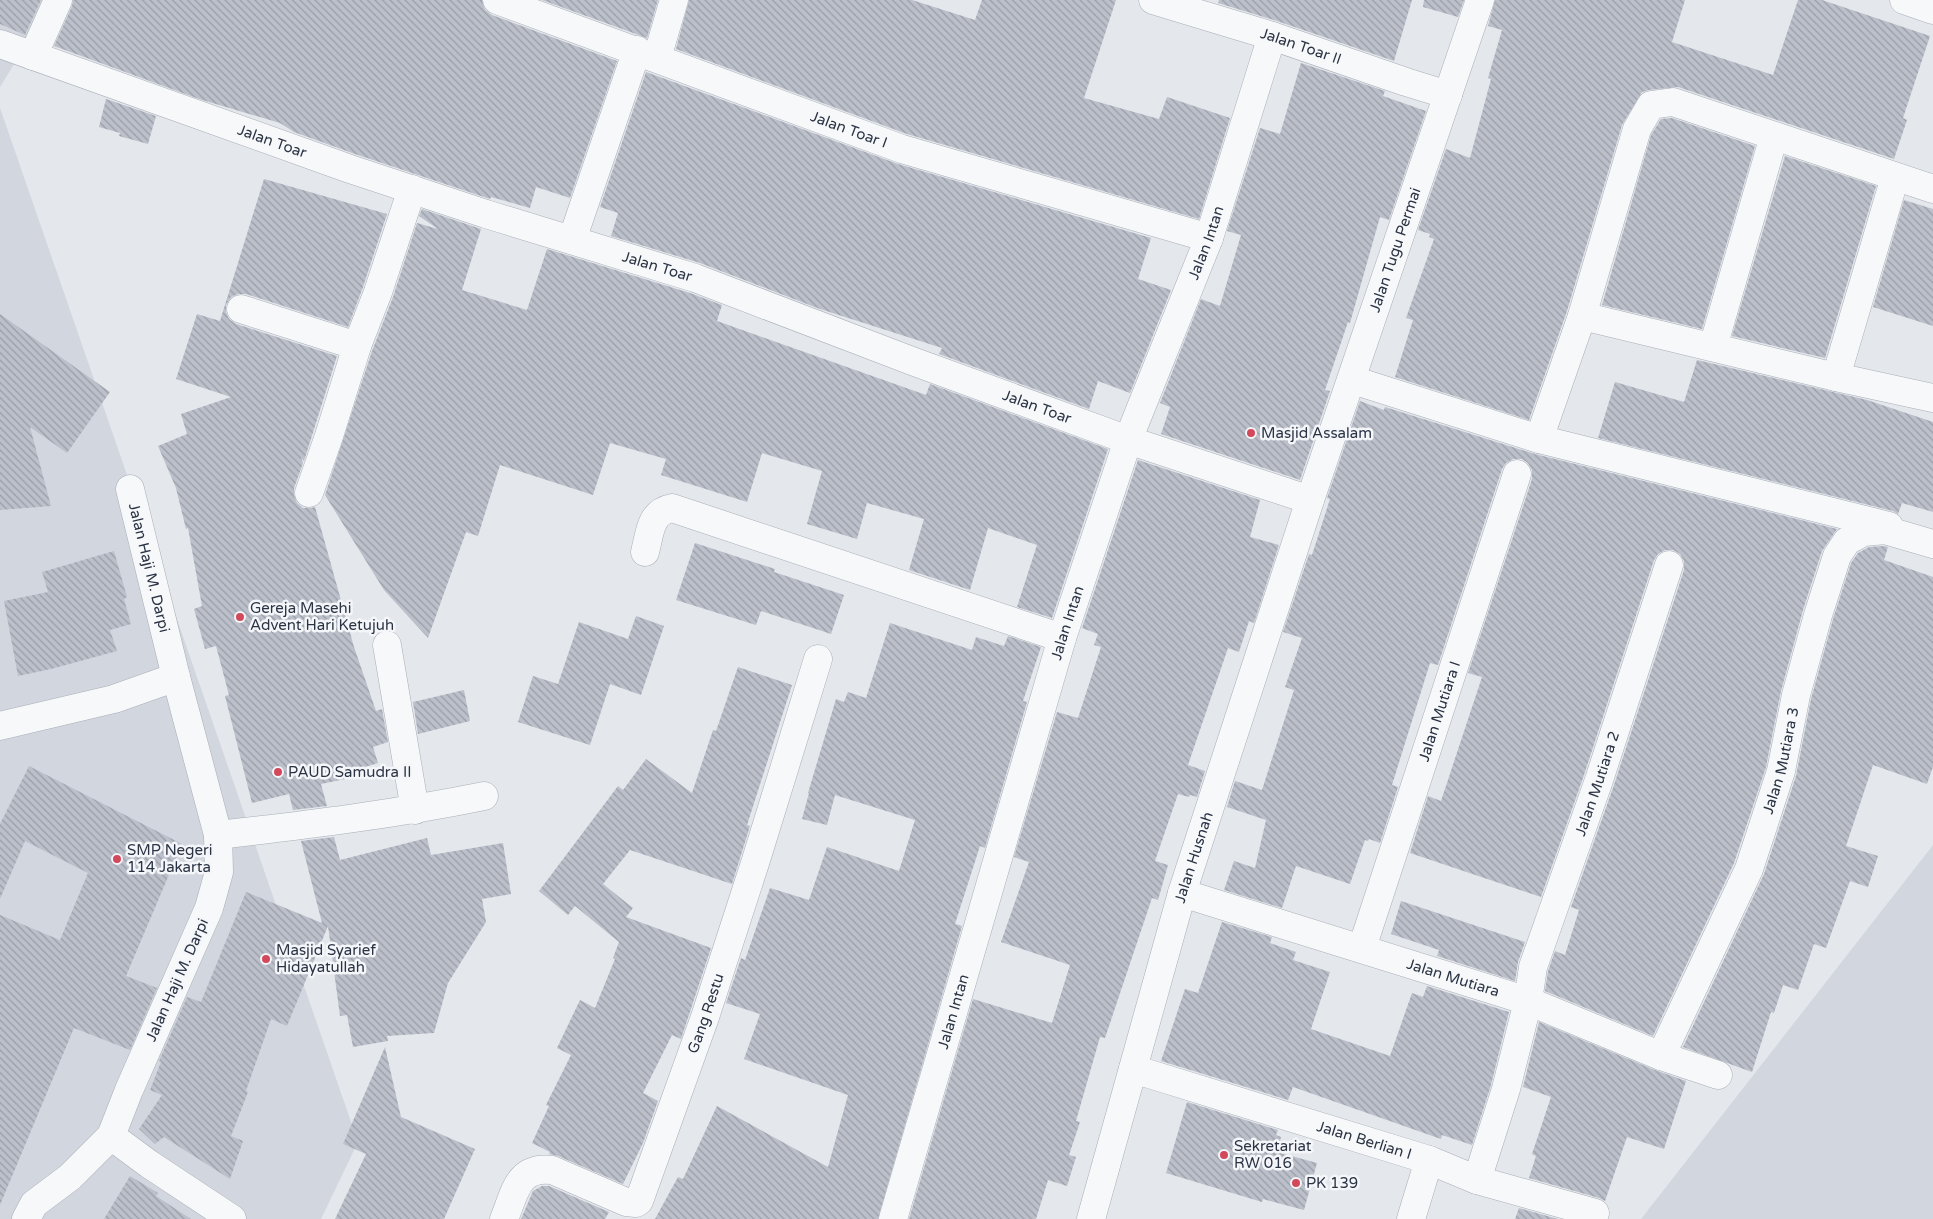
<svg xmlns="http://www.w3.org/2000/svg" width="1933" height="1219" font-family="'Varela Round',sans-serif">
	<defs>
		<pattern id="building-back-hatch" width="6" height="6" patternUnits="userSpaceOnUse" patternTransform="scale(1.25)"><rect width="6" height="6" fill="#bbc0ca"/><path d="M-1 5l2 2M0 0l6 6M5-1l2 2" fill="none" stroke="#989da6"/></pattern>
	</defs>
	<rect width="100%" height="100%" fill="#e4e7ec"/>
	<!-- built -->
	<g fill="#d2d6de">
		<polygon points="0,0 53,0 0,87"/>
		<polygon points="0,108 358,1142 321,1219 0,1219"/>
		<polygon points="1933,845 1933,1219 1641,1219"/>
	</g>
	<!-- building -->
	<g fill="url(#building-back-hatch)">
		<polygon points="0,0 41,0 25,35 0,24"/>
		<polygon points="73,0 482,0 485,10 492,15 617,61 570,198 536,187 530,208 491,197 490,199 355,154 294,132 280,123 199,99 54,46 72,6"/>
		<polygon points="542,0 658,0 647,38"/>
		<polygon points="689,0 912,0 975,20 982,0 1116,0 1084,98 1159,119 1167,97 1230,118 1199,219 907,134 676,49"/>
		<polygon points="1219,0 1412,0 1394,61 1277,21 1218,3"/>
		<polygon points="1424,0 1464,0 1458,17 1423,7"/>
		<polygon points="1495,0 1685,0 1672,42 1773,75 1798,0 1822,0 1930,36 1903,118 1907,120 1894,159 1678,87 1649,90 1642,92 1622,125 1567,311 1529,420 1395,377 1413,320 1406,318 1434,239 1429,237 1430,234 1418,230 1446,149 1470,158 1491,79 1488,78 1502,30 1488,26"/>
		<polygon points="1301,63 1385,91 1383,96 1426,111 1389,220 1380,217 1350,323 1348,322 1325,390 1330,391 1300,480 1161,434 1170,407 1160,403 1201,299 1220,306 1241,235 1227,231 1260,128 1280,134"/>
		<polygon points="646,72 898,164 1151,238 1138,279 1171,290 1130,393 1098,381 1089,409 939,354 942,348 820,309 700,263 611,236 618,213 600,207"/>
		<polygon points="106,99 156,116 148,144 119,136 120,133 99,127"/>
		<polygon points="1672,118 1755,146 1702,329 1602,305 1651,135 1661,119"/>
		<polygon points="1785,156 1876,186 1825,358 1732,336"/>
		<polygon points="264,179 387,214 363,287 348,327 246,294 238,294 231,297 226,305 226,312 229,319 236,324 337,356 304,461 301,457 303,463 294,488 294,495 297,503 303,508 311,508 315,507 354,647 376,711 382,709 388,742 373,747 378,763 349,772 350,778 321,784 327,806 293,810 289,794 252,803 225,696 229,695 216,646 205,649 194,609 202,606 188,528 186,529 176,488 158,446 187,434 181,414 231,397 176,379 197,314 220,321"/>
		<polygon points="1904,200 1933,209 1933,326 1873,307"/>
		<polygon points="422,209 481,229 462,290 527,310 547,249 690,293 722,305 717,321 926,395 930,384 1108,449 1052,618 1017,607 1037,545 988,528 970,590 909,570 924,519 867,503 857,539 807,524 822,471 762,453 747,502 661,475 666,459 610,443 593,495 500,465 478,536 466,532 428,638 384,590 325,495 372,351 393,297 417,223 438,229 419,216"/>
		<polygon points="0,314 110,392 67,453 30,427 51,506 0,510"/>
		<polygon points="1697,360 1867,400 1933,422 1933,512 1902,503 1898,514 1893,511 1598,438 1615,382 1684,402"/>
		<polygon points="1360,401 1384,410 1385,407 1535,454 1837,529 1822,551 1803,610 1781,691 1766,767 1734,863 1653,1036 1545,991 1548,971 1555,951 1565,955 1579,910 1571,907 1614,785 1684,570 1684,561 1680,554 1673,550 1665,550 1658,554 1654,560 1584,775 1541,897 1410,853 1428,796 1441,801 1482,677 1468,673 1532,479 1532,470 1528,463 1522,459 1513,459 1506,463 1502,469 1438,665 1430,663 1392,785 1398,787 1380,843 1369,839 1368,841 1365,840 1350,884 1296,866 1282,908 1224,890 1234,861 1255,868 1266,820 1227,807 1235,781 1262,790 1294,690 1285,687 1302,638 1283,632 1309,554 1312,555 1330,499 1327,498"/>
		<polygon points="1138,460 1260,500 1250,537 1279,545 1254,623 1249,621 1239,652 1228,648 1188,765 1205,771 1197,797 1190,795 1189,797 1178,794 1155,861 1168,865 1158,900 1152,898 1105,1038 1100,1037 1076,1121 1080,1122 1069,1155 1076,1157 1067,1186 1048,1180 1036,1219 909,1219 973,999 1052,1023 1070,965 1001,942 1029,862 1014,857 1057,712 1078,718 1101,647 1094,645 1098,634 1082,628"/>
		<polygon points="695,543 775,569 774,572 844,595 831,634 761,611 756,625 676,600"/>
		<polygon points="1884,546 1888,547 1884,560 1933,577 1933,767 1927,784 1873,765 1846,846 1878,856 1868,887 1850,881 1826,948 1814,944 1798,990 1783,985 1774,1013 1771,1012 1752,1072 1683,1047 1764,874 1796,776 1811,699 1833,619 1851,563 1858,553 1869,547"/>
		<polygon points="114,551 127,597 124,599 131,624 110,630 117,651 51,669 18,676 4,601 48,592 42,572"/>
		<polygon points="636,616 664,626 641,695 610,684 590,745 518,722 533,676 558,684 579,622 628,639"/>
		<polygon points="890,623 972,650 976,637 1004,646 1008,636 1041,647 1023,701 1027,702 985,848 980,846 955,924 962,926 878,1219 655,1219 678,1177 683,1179 717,1106 828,1167 848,1095 744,1059 760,1014 726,1003 741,958 745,960 770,888 809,900 827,847 899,871 915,820 835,795 827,825 802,819 809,793 808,793 836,699 844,702 848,692 866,698"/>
		<polygon points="738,667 792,685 747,825 750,826 732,884 630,850 603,884 633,908 626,917 711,948 681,1039 672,1035 643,1093 658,1101 643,1143 623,1184 558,1156 549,1154 550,1152 532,1143 549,1106 546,1105 571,1055 557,1048 580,1000 595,1008 615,959 613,958 619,942 575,906 568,915 539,891 618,786 623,790 646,759 692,793 713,730 716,731"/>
		<polygon points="464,690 470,721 418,734 413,702"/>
		<polygon points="29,766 182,844 126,976 157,988 130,1050 74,1028 0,1205 0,915 60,940 88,873 25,841 0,899 0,824"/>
		<polygon points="334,837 340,860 427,838 431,855 503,843 511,894 482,899 486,922 448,983 434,1033 387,1036 388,1041 353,1047 347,1015 340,1016 328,926 287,1026 271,1019 246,1091 248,1092 231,1136 243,1141 230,1179 164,1137 155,1144 139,1129 162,1095 150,1090 161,1062 159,1061 187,997 201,1002 246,892 322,923 301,841"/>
		<polygon points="1401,901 1525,942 1518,962 1515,981 1437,956 1439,950 1391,934"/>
		<polygon points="1222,922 1272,937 1270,943 1296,952 1293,960 1330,972 1311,1029 1390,1056 1412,993 1423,997 1427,986 1509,1012 1491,1085 1472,1145 1442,1135 1441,1139 1293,1087 1288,1100 1161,1061 1185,989 1198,993"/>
		<polygon points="1539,1022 1655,1070 1686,1081 1664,1149 1627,1137 1605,1201 1599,1198 1529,1178 1536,1156 1532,1154 1551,1097 1523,1087"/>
		<polygon points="385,1047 401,1117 475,1149 444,1219 335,1219 366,1154 343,1144"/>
		<polygon points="1187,1102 1278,1130 1276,1135 1281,1137 1277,1152 1317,1163 1304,1210 1263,1199 1262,1202 1166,1173"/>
		<polygon points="130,1176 158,1193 156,1196 191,1219 104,1219"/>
		<polygon points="542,1186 549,1186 609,1212 605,1219 521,1219 533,1191"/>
		<polygon points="1519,1208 1558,1219 1515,1219"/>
	</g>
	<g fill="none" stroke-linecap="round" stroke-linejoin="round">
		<!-- minor casing -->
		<g stroke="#a9aeb7" stroke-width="29">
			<g id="minor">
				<path id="s1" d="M497,0L902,149L1209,238"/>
				<path id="s2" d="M1153,0L1272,36L1406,82L1448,95"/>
				<polyline points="1904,0 1933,10"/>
				<path id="s3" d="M0,44L350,169L486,214L695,278L912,361L1128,440L1310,500"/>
				<polyline points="33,56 58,0"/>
				<polyline points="657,58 674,0"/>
				<polyline points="572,240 637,50"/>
				<polyline points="241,309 357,346"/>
				<polyline points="1582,316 1836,377 1933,398"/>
				<polyline points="1713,347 1774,136"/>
				<polyline points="1836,377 1895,177"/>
				<polyline points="1362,383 1539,439 1889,526"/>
				<polyline points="1539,439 1582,316 1637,129 1651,105 1673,102 1933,189"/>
				<path id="s4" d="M130,489L176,677"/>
				<polyline points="309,493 329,436 357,346 378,292 412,189"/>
				<path d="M645,552C650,533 650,512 672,508L1062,638"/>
				<polyline points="387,645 415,810"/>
				<polyline points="0,726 114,699 176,677 218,835 219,872 209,908 129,1090 111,1136 149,1164 232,1219"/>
				<path d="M218,835C307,825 396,814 484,796"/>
				<path id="s5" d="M1182,893L1528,1001L1661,1056L1718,1075"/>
				<path id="s6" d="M1362,948L1517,474"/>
				<path id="s7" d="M1661,1056L1749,869L1781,771L1796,695L1818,615L1837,556L1847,541L1864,532L1885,530L1933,544"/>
				<path id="s8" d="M1133,1069L1429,1160L1477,1180L1595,1213"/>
				<path id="s9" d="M1477,1180L1506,1089L1528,1001L1533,967L1599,780L1669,565"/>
				<polyline points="26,1219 34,1204 70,1177 111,1136"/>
				<path id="s10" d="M504,1219C515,1193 517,1166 552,1170L626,1202L636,1203L639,1201L705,1017L756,860L818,659"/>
				<path id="s11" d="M893,1219L1062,638L1128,440L1209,238L1272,36"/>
				<path id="s12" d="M1091,1219L1182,893L1310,500L1480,0"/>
				<polyline points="1411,1219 1429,1160"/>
			</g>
		</g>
		<!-- minor -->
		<use href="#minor" stroke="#f7f8fa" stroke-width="28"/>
	</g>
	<!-- markers -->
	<g fill="#d1495b" stroke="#f4f6f9" stroke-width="2">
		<circle cx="1251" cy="433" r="5"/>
		<circle cx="240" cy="617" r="5"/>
		<circle cx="278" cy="772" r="5"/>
		<circle cx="117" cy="859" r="5"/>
		<circle cx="266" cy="959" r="5"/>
		<circle cx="1224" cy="1155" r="5"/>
		<circle cx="1296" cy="1183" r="5"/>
	</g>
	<g text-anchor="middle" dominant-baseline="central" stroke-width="5" stroke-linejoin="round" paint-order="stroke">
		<!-- street labels -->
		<g font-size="15" fill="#2b3445" stroke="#f4f6f9">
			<text stroke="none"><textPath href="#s2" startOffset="155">Jalan Toar II</textPath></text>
			<text stroke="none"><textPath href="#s1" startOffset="375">Jalan Toar I</textPath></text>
			<text stroke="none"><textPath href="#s3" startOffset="289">Jalan Toar</textPath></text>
			<text stroke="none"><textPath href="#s11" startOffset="1026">Jalan Intan</textPath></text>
			<text stroke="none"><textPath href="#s12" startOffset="1016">Jalan Tugu Permai</textPath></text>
			<text stroke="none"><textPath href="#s3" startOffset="694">Jalan Toar</textPath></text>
			<text stroke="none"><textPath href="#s3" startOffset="1099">Jalan Toar</textPath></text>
			<text stroke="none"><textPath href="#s4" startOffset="81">Jalan Haji M. Darpi</textPath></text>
			<text stroke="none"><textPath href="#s11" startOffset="621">Jalan Intan</textPath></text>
			<text stroke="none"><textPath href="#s6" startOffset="249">Jalan Mutiara I</textPath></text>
			<text stroke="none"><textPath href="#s7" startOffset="320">Jalan Mutiara 3</textPath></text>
			<text stroke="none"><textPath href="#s9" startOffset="415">Jalan Mutiara 2</textPath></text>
			<text stroke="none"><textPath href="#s12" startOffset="376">Jalan Husnah</textPath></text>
			<text stroke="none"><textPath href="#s5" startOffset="284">Jalan Mutiara</textPath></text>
			<text transform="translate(177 980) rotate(-66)">Jalan Haji M. Darpi</text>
			<text stroke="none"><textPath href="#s11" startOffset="216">Jalan Intan</textPath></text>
			<text stroke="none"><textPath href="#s10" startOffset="370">Gang Restu</textPath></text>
			<text stroke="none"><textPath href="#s8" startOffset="242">Jalan Berlian I</textPath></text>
		</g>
		<!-- poi labels -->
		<g font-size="15" fill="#2b3445" stroke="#f4f6f9" text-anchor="start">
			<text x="1261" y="433">Masjid Assalam</text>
			<text x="250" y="608">Gereja Masehi<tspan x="250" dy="17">Advent Hari Ketujuh</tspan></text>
			<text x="288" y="772">PAUD Samudra II</text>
			<text x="127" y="850">SMP Negeri<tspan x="127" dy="17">114 Jakarta</tspan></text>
			<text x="276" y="950">Masjid Syarief<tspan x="276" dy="17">Hidayatullah</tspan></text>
			<text x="1234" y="1146">Sekretariat<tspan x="1234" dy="17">RW 016</tspan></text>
			<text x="1306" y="1183">PK 139</text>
		</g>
	</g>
</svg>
